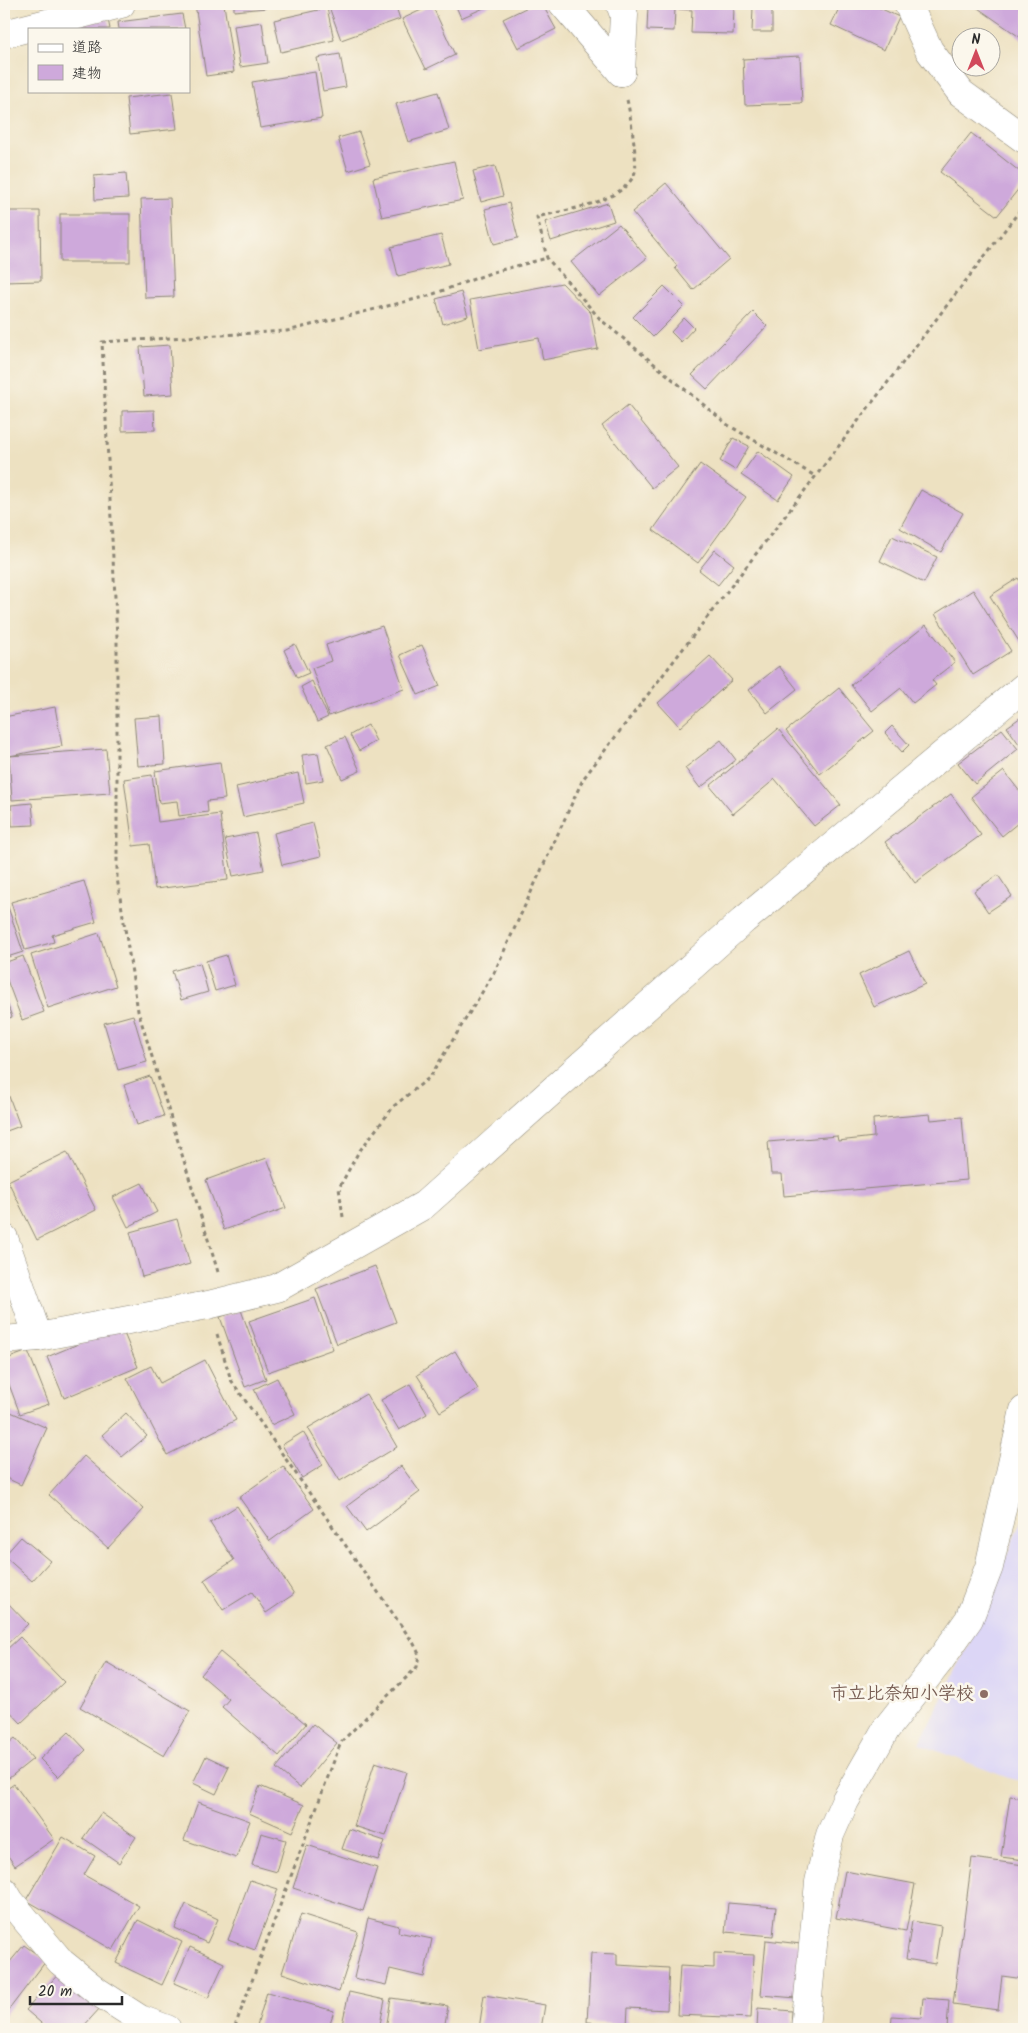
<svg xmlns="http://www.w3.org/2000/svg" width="1028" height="2033" font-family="Kalam,'Klee One',sans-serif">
	<rect width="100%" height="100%" fill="#fbf7ec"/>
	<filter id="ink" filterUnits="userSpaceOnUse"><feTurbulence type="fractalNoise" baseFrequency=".02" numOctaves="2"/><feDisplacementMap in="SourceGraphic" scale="10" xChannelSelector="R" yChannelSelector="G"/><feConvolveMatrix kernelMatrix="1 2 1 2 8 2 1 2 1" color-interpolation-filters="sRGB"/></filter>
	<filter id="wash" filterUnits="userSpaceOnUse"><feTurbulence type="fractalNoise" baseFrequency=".0096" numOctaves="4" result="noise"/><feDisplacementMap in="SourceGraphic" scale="20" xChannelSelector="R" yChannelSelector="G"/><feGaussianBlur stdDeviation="1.12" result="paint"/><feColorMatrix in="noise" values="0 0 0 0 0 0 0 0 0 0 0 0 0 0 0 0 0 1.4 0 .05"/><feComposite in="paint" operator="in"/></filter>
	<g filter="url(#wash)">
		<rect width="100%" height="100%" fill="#ede1c1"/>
		<!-- built -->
		<polygon fill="#dcd6f6" points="1024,1514 1024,1781 1011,1779 919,1744 969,1644"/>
		<g id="blocks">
			<!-- building -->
			<g fill="#cea9db">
				<polygon points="195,4 224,4 234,72 206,76"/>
				<polygon points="234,4 266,4 266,8 234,11"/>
				<polygon points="328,4 395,4 400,19 341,40"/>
				<polygon points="455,4 493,4 461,18"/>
				<polygon points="534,4 542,4 556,29 518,48 503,19"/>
				<polygon points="648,4 772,4 772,32 752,32 753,7 734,7 733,34 691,33 692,10 675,9 674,31 647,30"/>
				<polygon points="841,4 871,4 899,17 884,50 831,25"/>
				<polygon points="972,4 1024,4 1024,40"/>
				<polygon points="432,5 455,55 426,69 402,19"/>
				<polygon points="327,8 334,40 281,52 274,20"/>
				<polygon points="182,14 185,29 119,29 118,22"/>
				<polygon points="108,19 110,29 83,29 82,23"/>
				<polygon points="262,22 268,63 240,67 234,26"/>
				<polygon points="340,54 346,87 323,91 317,58"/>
				<polygon points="800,56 802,103 745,105 743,59"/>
				<polygon points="315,72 322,118 260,128 252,82"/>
				<polygon points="438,92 449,130 408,142 396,104"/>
				<polygon points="172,93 177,129 130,134 126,98"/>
				<polygon points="359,132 370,164 348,171 338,138"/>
				<polygon points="971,133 1024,175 1024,182 997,216 940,172"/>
				<polygon points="454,161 463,200 382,217 373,178"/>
				<polygon points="495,166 503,196 481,202 473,171"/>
				<polygon points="126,173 128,198 95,200 94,176"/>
				<polygon points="666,183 729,259 693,290 675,268 677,266 632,212"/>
				<polygon points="170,198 174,297 145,298 141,199"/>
				<polygon points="509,203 518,238 494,244 485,209"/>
				<polygon points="608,203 614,221 551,241 545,222"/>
				<polygon points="4,211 40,211 41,281 4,282"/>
				<rect x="60" y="214" width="70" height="48"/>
				<polygon points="619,224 647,258 599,296 571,262"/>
				<polygon points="441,235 449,264 398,276 391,247"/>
				<polygon points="562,283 591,313 598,349 543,360 539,338 479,349 470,300"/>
				<polygon points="664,286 684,306 653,337 633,317"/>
				<polygon points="461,292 468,316 443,324 436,299"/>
				<polygon points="753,312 767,326 707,389 692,375"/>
				<polygon points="684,318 694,328 681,342 671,332"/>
				<polygon points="170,345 173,394 144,396 140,347"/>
				<polygon points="628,405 678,467 652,488 602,426"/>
				<polygon points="154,410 155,430 122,431 122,411"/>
				<polygon points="733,438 749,446 735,470 720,461"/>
				<polygon points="758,451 794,477 778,500 741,475"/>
				<polygon points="700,464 746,497 698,563 653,530"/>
				<polygon points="921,490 963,513 941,552 900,528"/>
				<polygon points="892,536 937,557 924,583 880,561"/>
				<polygon points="715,550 734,565 718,585 699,570"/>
				<polygon points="1018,578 1024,588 1024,649 990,596"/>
				<polygon points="973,590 1011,651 973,675 935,614"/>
				<polygon points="926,625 955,662 932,680 936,685 913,703 901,688 872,711 851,685"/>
				<polygon points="382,626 404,689 329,716 312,668 331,661 326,645"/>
				<polygon points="295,644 309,673 297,678 284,650"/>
				<polygon points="422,645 440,686 418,695 400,655"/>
				<polygon points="710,656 732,680 680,727 658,703"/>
				<polygon points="779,666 797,689 767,713 749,690"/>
				<polygon points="312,681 328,717 317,722 301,687"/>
				<polygon points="839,688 874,731 820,774 786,731"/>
				<polygon points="55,707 62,746 4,757 4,717"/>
				<polygon points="1024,715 1024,751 1007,727"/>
				<polygon points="162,716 165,764 138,766 134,718"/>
				<polygon points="368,725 376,741 359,751 350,735"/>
				<polygon points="892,726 909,745 902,752 885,733"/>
				<polygon points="778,729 841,805 814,826 775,779 733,814 710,786"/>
				<polygon points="1002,729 1018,749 975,784 958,763"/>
				<polygon points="345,737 360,771 342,779 327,745"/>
				<polygon points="721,740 736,760 700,788 685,768"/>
				<polygon points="106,749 110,793 12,800 9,756"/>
				<polygon points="318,753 323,780 306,783 302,755"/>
				<polygon points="220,762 225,799 207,801 208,812 179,816 177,801 159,803 155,771"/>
				<polygon points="1004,771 1024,797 1024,818 1002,836 971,797"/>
				<polygon points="298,773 304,803 243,817 236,787"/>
				<polygon points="152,775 158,822 220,814 228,880 155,889 149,844 133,846 124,779"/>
				<polygon points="951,794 981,835 915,883 885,842"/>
				<polygon points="32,803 34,825 12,826 11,805"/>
				<polygon points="313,823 321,856 282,865 274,833"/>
				<polygon points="256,833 264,870 233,876 225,839"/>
				<polygon points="998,875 1012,896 988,912 974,891"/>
				<polygon points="84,881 96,922 52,935 54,942 25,950 11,902"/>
				<polygon points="6,901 23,952 4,958 4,902"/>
				<polygon points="99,933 116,986 48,1008 31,955"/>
				<polygon points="909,951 925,984 874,1007 859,975"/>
				<polygon points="226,955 235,985 215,991 206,961"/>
				<polygon points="23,956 44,1012 22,1020 4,972 4,963"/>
				<polygon points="200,963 208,992 181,1000 172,971"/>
				<polygon points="4,995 12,1017 4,1020"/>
				<polygon points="133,1015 147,1062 118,1070 104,1023"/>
				<polygon points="150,1076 164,1116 137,1125 124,1085"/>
				<polygon points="4,1083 20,1126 4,1132"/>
				<polygon points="930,1114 931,1120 962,1117 967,1180 784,1196 782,1174 771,1174 768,1142 837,1136 838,1141 874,1137 873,1119"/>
				<polygon points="67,1152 96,1210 37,1240 8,1181"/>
				<polygon points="267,1158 286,1208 224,1230 206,1180"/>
				<polygon points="142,1183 157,1212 128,1227 113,1197"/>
				<polygon points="177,1219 190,1264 142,1277 130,1232"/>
				<polygon points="375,1266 396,1322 337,1344 316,1289"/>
				<polygon points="315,1298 333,1349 268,1372 249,1321"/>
				<polygon points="241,1310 266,1379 245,1387 220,1317"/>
				<polygon points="121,1326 138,1367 64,1398 47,1357"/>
				<polygon points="28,1351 49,1404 20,1414 4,1371 4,1360"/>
				<polygon points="455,1351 478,1389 440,1412 417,1375"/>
				<polygon points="205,1360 236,1420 167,1455 127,1378 151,1366 160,1383"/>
				<polygon points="277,1378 295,1414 271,1425 254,1389"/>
				<polygon points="410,1384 427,1414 399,1430 381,1400"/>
				<polygon points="366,1394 397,1447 340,1481 308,1428"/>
				<polygon points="4,1409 47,1428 21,1485 4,1477"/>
				<polygon points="126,1413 147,1436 122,1457 102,1435"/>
				<polygon points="303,1432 323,1465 302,1478 282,1445"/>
				<polygon points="84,1456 144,1509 108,1548 49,1495"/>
				<polygon points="283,1466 314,1509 270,1541 239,1497"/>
				<polygon points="401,1466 420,1492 366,1532 347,1506"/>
				<polygon points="237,1506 294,1594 266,1613 252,1592 223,1610 204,1580 234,1560 210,1523"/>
				<polygon points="21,1537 50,1561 32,1581 4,1556"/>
				<polygon points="6,1601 28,1624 4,1647 4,1602"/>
				<polygon points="20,1637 64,1682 21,1723 4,1705 4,1652"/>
				<polygon points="220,1652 306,1724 279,1756 222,1707 229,1699 201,1675"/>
				<polygon points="106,1662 190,1711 164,1756 80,1707"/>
				<polygon points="313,1724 337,1743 300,1788 276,1768"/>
				<polygon points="69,1732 86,1750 58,1777 40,1759"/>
				<polygon points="15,1738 33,1759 4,1782 4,1747"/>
				<polygon points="206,1756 229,1767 216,1794 193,1783"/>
				<polygon points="375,1762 407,1772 386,1836 354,1826"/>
				<polygon points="14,1784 54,1839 15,1866 4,1850 4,1791"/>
				<polygon points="260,1786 304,1805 292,1832 249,1813"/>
				<polygon points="1010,1796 1024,1798 1024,1860 1001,1857"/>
				<polygon points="198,1802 250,1821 236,1858 184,1840"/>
				<polygon points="101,1813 136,1837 119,1863 83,1838"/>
				<polygon points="349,1829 385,1841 378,1860 342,1849"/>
				<polygon points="261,1833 286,1840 277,1872 252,1865"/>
				<polygon points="63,1837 95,1856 84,1875 139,1906 113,1950 26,1900"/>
				<polygon points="307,1845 377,1868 363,1911 293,1888"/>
				<polygon points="972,1858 1024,1865 1024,1979 1002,1976 998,2010 953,2004"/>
				<polygon points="845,1871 915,1884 906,1931 836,1918"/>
				<polygon points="250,1880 278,1889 255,1950 228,1940"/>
				<polygon points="728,1903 776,1907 773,1936 725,1932"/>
				<polygon points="186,1904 218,1919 207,1943 175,1928"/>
				<polygon points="301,1914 358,1932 339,1992 282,1973"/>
				<polygon points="368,1918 399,1926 398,1932 432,1939 424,1977 390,1969 386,1985 354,1978"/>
				<polygon points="138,1920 182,1942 162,1985 116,1963"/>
				<polygon points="912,1921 941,1926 935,1964 906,1959"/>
				<polygon points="766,1940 801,1944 796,1998 761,1995"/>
				<polygon points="24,1945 46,1961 4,2016 4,1969"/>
				<polygon points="190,1947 224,1963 208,1998 174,1983"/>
				<polygon points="591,1953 617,1954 617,1965 669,1968 667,2010 628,2008 627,2025 587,2022"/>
				<polygon points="714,1953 754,1955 751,2018 677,2015 680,1966 714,1968"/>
				<polygon points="61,1971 101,2007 81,2029 48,2029 26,2010"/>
				<polygon points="267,1992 334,2011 328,2029 256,2029"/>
				<polygon points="349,1992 385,2000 379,2029 341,2029"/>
				<polygon points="484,1995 545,2005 541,2029 479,2029"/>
				<polygon points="391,1998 448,2006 444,2029 386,2029"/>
				<polygon points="923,1998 949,2000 947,2029 891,2029 892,2016 921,2018"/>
				<polygon points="758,2008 792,2011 791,2029 757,2029"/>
			</g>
		</g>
	</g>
	<g filter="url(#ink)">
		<use href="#blocks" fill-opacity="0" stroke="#8c8676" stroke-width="1"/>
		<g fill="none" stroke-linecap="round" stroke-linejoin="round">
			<!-- minor casing -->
			<g stroke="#8c8676" stroke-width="29">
				<g id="minor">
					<polyline points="563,4 621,72"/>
					<polyline points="620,4 624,15 621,72"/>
					<polyline points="908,4 929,50 961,93 1024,139"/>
					<polyline points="4,34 121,4"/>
					<polyline points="4,1238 38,1337"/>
					<polyline points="4,1340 38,1337 208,1305 277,1288 424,1205 744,920 1024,687"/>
					<polyline points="805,2029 819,1882 830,1835 845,1801 886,1729 941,1659 969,1619 989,1567 1024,1410"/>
				</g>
			</g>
			<!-- major casing -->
			<g stroke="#8c8676" stroke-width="29">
				<polyline id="major" points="4,1891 10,1901 61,1962 98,1992 140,2019 167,2029"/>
			</g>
			<!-- path -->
			<g stroke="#8c8676" stroke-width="3" stroke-dasharray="4 4" stroke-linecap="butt">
				<path d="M627,100C630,111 638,165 635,172C625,203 564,210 537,217L547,258L601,320L728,425L815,476"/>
				<polyline points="343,1217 339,1188 358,1153 394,1106 430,1077 494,973 583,779 1024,205"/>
				<polyline points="218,1272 138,1011 117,878 117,637 102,342 287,331 428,296 493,272 547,258"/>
				<polyline points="217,1334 231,1380 414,1644 419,1654 417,1667 341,1742 234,2029"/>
			</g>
			<!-- minor -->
			<use href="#minor" stroke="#fff" stroke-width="28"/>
			<!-- major -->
			<use href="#major" stroke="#fff" stroke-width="28"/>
		</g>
	</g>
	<!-- markers -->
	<circle fill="#8d6e63" stroke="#fbf7ec" stroke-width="2" cx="984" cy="1694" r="5"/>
	<g text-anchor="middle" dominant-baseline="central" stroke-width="5" stroke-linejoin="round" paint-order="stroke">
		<!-- education labels -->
		<g font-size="18" font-weight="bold" fill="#785e54" stroke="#fbf7ec" text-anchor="end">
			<text x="974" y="1694">市立比奈知小学校</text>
		</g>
	</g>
	<!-- margin -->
	<rect width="1028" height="2033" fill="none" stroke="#fbf7ec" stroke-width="20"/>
	<!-- legend -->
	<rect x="28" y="28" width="162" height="65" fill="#fbf7ec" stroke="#a8a59f"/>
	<rect x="38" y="44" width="25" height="8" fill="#ffffff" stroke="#a8a59f"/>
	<text x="72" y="52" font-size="15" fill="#2b2b2b">道路</text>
	<rect x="38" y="65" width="25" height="15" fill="#cea9db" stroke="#a8a59f"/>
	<text x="72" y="78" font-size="15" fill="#2b2b2b">建物</text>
	<!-- north arrow -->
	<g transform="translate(976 52)"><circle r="24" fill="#fbf7ec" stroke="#a8a59f"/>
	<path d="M0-4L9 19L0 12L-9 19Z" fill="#d1495b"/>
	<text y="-8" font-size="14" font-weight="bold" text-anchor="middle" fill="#2b2b2b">N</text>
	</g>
	<!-- scale -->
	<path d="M30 1996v8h92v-8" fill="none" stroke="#2b2b2b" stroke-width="2.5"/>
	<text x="38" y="1996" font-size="15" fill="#2b2b2b" stroke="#fbf7ec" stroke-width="4" paint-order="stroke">20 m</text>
</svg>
